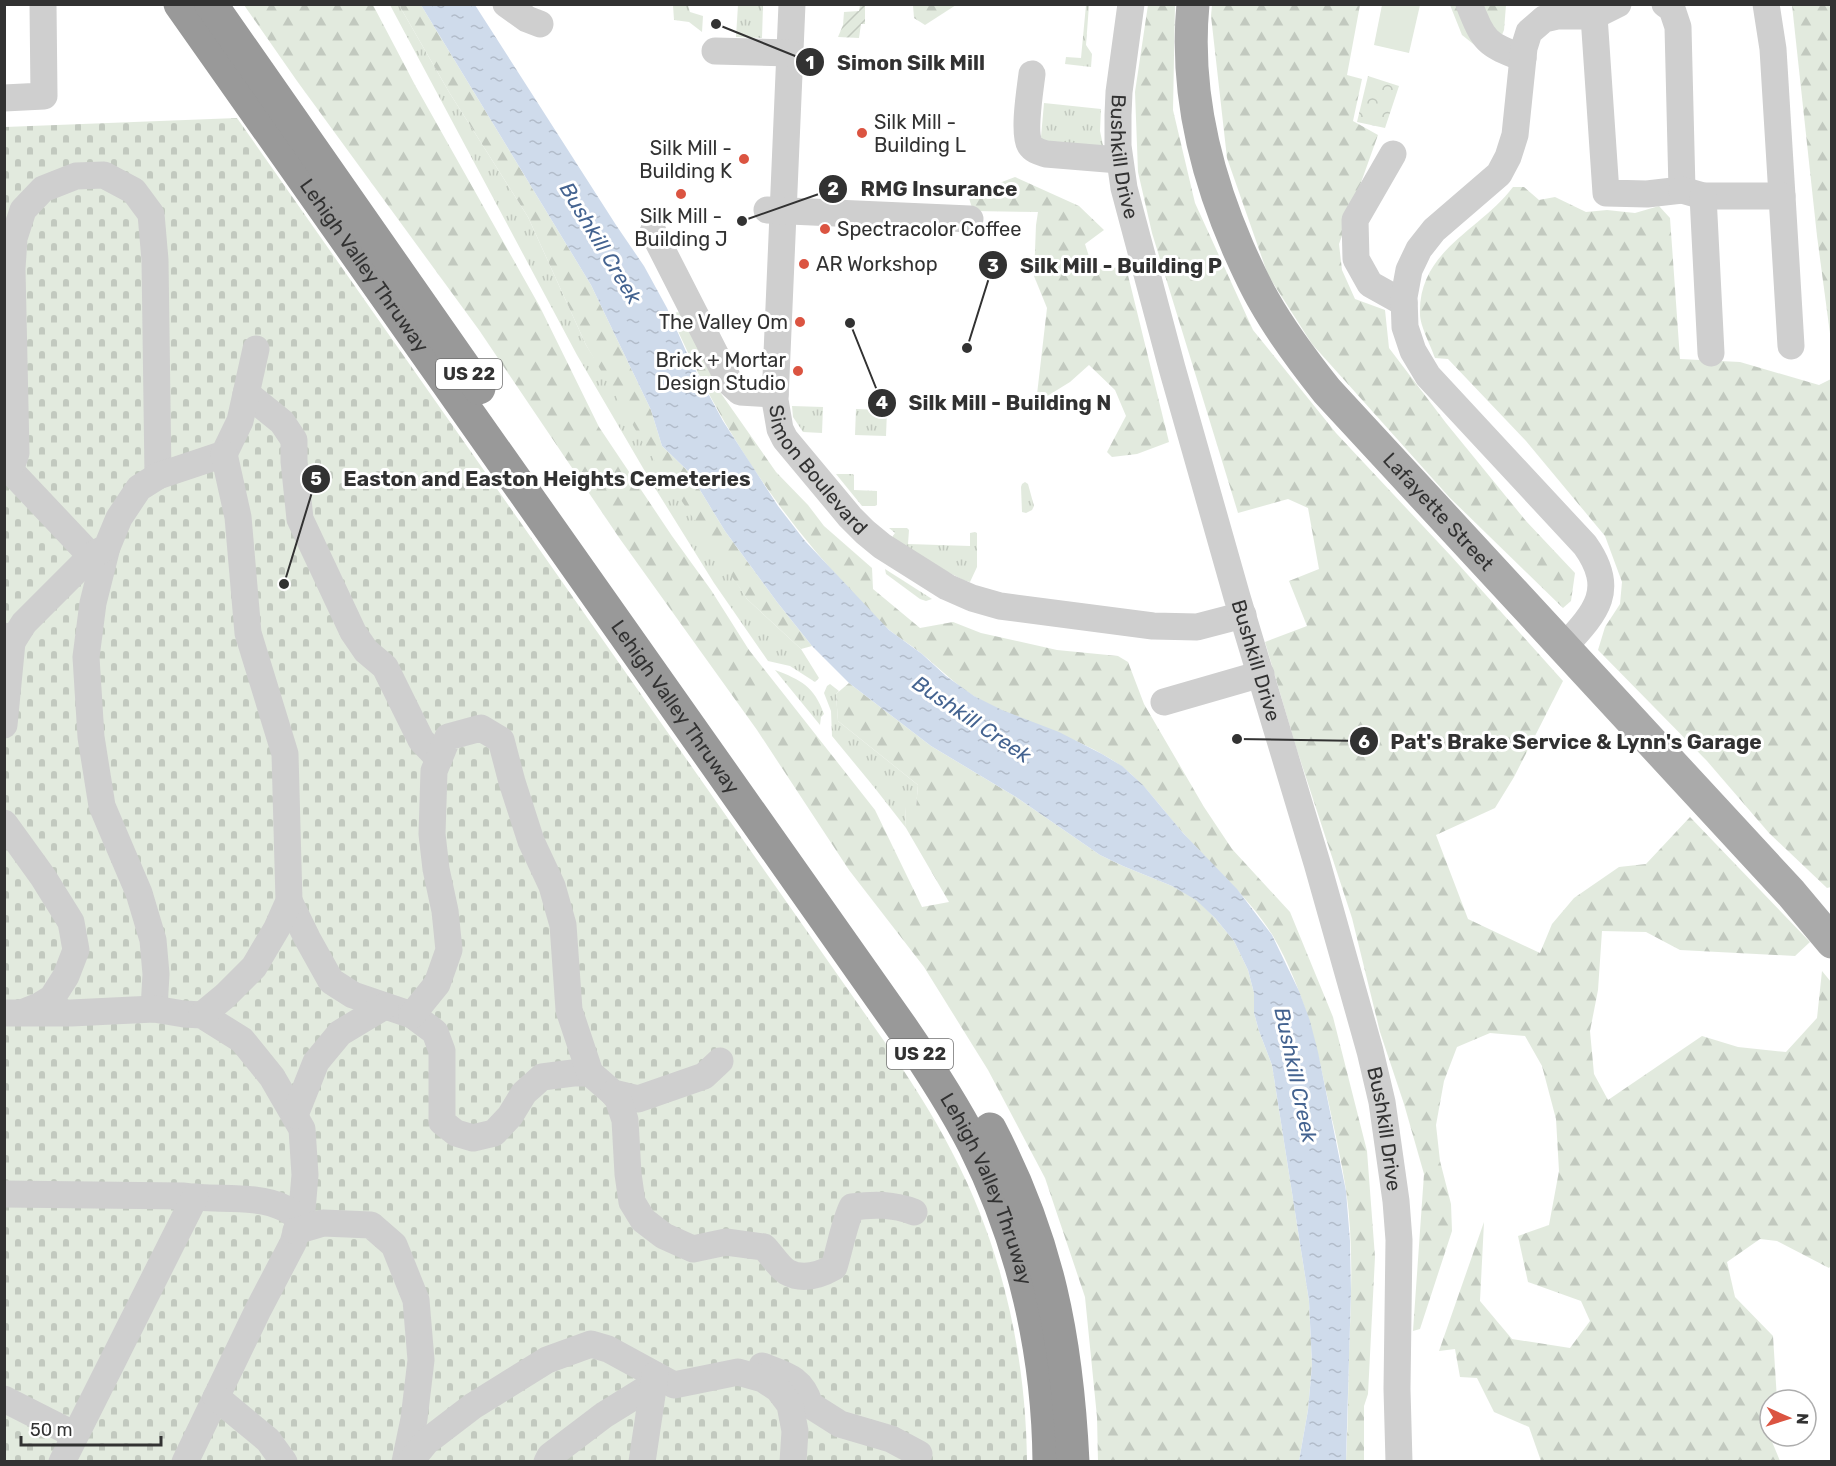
<svg xmlns="http://www.w3.org/2000/svg" width="1836" height="1466" font-family="Rubik,sans-serif">
	<defs>
		<pattern id="grass-tufts" width="24" height="20" patternUnits="userSpaceOnUse" patternTransform="scale(1.5)"><rect width="24" height="20" fill="#e2eade"/><path d="M3 7l-1-3M5 7V3M7 7l1-3M15 17l-1-3M17 17v-4M19 17l1-3" fill="none" stroke="#c2c9bf"/></pattern>
		<pattern id="forest-firs" width="22" height="20" patternUnits="userSpaceOnUse" patternTransform="scale(1.5)"><rect width="22" height="20" fill="#e2eade"/><path d="M5 1l3.5 6h-7zM16 11l3.5 6h-7z" fill="#c2c9bf"/></pattern>
		<pattern id="cemetery-stones" width="16" height="16" patternUnits="userSpaceOnUse" patternTransform="scale(1.5)"><rect width="16" height="16" fill="#e2eade"/><path d="M2 7V4a2 2 0 0 1 4 0v3zM10 15v-3a2 2 0 0 1 4 0v3z" fill="#c2c9bf"/></pattern>
		<pattern id="park-crowns" width="20" height="18" patternUnits="userSpaceOnUse" patternTransform="scale(1.5)"><rect width="20" height="18" fill="#e2eade"/><path d="M2 6a3 3 0 1 1 6 0M12 15a3 3 0 1 1 6 0" fill="none" stroke="#c2c9bf"/></pattern>
		<pattern id="garden-furrows" width="10" height="10" patternUnits="userSpaceOnUse" patternTransform="scale(1.5)"><rect width="10" height="10" fill="#e2eade"/><path d="M-1 1l2-2M0 10L10 0M9 11l2-2" fill="none" stroke="#c2c9bf"/></pattern>
		<pattern id="water-ripples" width="26" height="14" patternUnits="userSpaceOnUse" patternTransform="scale(1.5)"><rect width="26" height="14" fill="#cfdbeb"/><path d="M2 4q2-2 4 0t4 0M15 11q2-2 4 0t4 0" fill="none" stroke="#b2bcca"/></pattern>
	</defs>
	<rect width="100%" height="100%" fill="#fff"/>
	<!-- grass -->
	<g fill="url(#grass-tufts)">
		<polygon points="390,5 399,5 449,92 528,217 586,345 747,599 801,649 819,678 815,682 790,666 768,661 714,583 650,480 577,355"/>
		<polygon points="673,5 688,5 690,12 703,16 702,32 689,22 674,20"/>
		<polygon points="738,5 763,5 762,38 736,37"/>
		<polygon points="1086,5 1089,5 1086,45 1092,54 1091,67 1065,64 1066,57 1081,58"/>
		<polygon points="1044,103 1101,109 1100,131 1104,150 1044,144 1041,137"/>
		<polygon points="792,406 823,407 822,433 803,432 793,417"/>
		<polygon points="856,409 887,410 886,436 855,435"/>
		<polygon points="836,474 853,474 854,476 854,490 877,491 877,505 875,506 862,506"/>
		<polygon points="1025,482 1028,484 1034,506 1032,510 1026,513 1022,512 1021,487 1022,484"/>
		<path d="M889,528H907L909,530L908,544L970,546V533L975,532L977,533V567L970,582C959,580 952,572 941,570L891,539L895,533Z"/>
		<polygon points="885,569 932,599 926,601 920,599 886,574"/>
		<path d="M775,670C801,680 814,686 824,714L821,717L820,725Z"/>
		<polygon points="830,684 839,691 836,694 838,721 918,785 916,807 905,807 906,828 874,787 832,736 831,711 824,693 827,686"/>
	</g>
	<!-- forest -->
	<g fill="url(#forest-firs)">
		<polygon points="244,5 373,5 415,85 540,307 599,427 672,536 711,590 749,650 875,810 922,907 949,902 906,828 905,807 916,807 918,785 838,721 836,694 849,683 931,746 1016,797 1100,855 1123,866 1172,886 1196,899 1215,918 1234,941 1248,970 1254,993 1254,1013 1259,1031 1272,1065 1309,1301 1312,1365 1308,1410 1299,1461 1098,1461 1097,1417 1085,1297 1045,1178 988,1070 924,967 849,870 757,730 620,539 479,330 297,81"/>
		<polygon points="399,5 421,5 591,285 651,410 662,446 689,472 725,531 777,602 812,646 801,649 747,599 645,446 586,345 528,217 449,92"/>
		<polygon points="913,5 913,4 956,5 925,25 914,18"/>
		<polygon points="1148,5 1175,5 1173,110 1195,203 1253,330 1336,433 1451,556 1563,681 1514,777 1495,808 1436,835 1468,919 1540,953 1552,924 1574,898 1619,867 1646,864 1690,817 1810,942 1795,956 1680,950 1646,932 1602,931 1598,990 1590,1031 1594,1074 1608,1100 1702,1036 1738,1047 1786,1052 1817,1018 1822,971 1831,982 1831,1265 1829,1268 1777,1241 1760,1239 1727,1262 1735,1297 1773,1336 1777,1400 1770,1400 1770,1426 1768,1432 1780,1461 1541,1461 1529,1427 1494,1412 1477,1378 1460,1377 1455,1349 1439,1351 1484,1222 1480,1301 1512,1339 1570,1348 1590,1321 1581,1301 1528,1282 1518,1236 1549,1225 1559,1171 1556,1119 1542,1066 1525,1036 1490,1033 1457,1047 1444,1081 1436,1125 1440,1161 1451,1204 1452,1231 1420,1329 1413,1331 1424,1174 1404,1104 1380,1032 1352,918 1296,747 1265,642 1307,626 1289,581 1319,569 1308,508 1288,499 1238,513 1152,233 1138,172 1135,92"/>
		<polygon points="1212,5 1360,5 1347,75 1362,79 1353,121 1378,135 1339,244 1342,270 1355,299 1385,310 1389,348 1446,423 1526,521 1575,573 1571,601 1563,608 1450,498 1312,344 1268,275 1227,158 1211,16"/>
		<polygon points="1450,5 1506,5 1504,30 1492,59 1462,35"/>
		<polygon points="1792,5 1831,5 1831,341 1817,236"/>
		<polygon points="1015,177 1079,206 1104,230 1085,244 1093,269 1126,267 1169,442 1137,454 1112,457 1107,452 1126,416 1115,390 1089,365 1070,382 1036,403 1047,308 1034,276 1036,225 1038,212 973,211 968,195"/>
		<path d="M1513,187H1524L1539,200L1555,197L1586,212L1607,210L1635,213L1659,206L1670,218L1680,359L1740,362L1819,385L1831,379V887L1827,888L1769,833L1707,761L1598,650L1605,627L1620,604L1622,582L1605,536L1526,441L1448,359L1435,358C1431,346 1420,326 1420,314C1418,250 1481,230 1513,187Z"/>
		<path d="M681,312L720,392L776,472L808,505L824,526L872,568L873,589L920,628L953,622L981,633L1057,650L1118,656L1128,662L1144,704L1204,807L1232,849L1290,912L1333,1017L1367,1151L1375,1257L1368,1394L1364,1406V1461H1346C1348,1426 1348,1390 1349,1354C1351,1299 1354,1244 1346,1190C1341,1157 1333,1124 1326,1091C1315,1037 1301,984 1273,936C1249,897 1214,868 1184,834C1163,811 1146,784 1121,766C1076,733 1019,725 972,695C954,683 939,668 922,654C911,645 899,638 888,629C876,618 865,605 853,593C775,512 714,416 670,313Z"/>
	</g>
	<!-- cemetery -->
	<path fill="url(#cemetery-stones)" d="M237,118L884,1041C908,1077 933,1114 953,1154C1002,1248 1026,1355 1027,1461L5,1462V127Z"/>
	<!-- park -->
	<polygon fill="url(#park-crowns)" points="1368,76 1399,86 1385,128 1357,122"/>
	<!-- garden -->
	<polygon fill="url(#garden-furrows)" points="860,5 865,5 865,24 861,24 859,38 838,37 843,25 844,12 859,11"/>
	<!-- pitch -->
	<polygon fill="#e2eade" points="1382,5 1420,5 1409,53 1374,45"/>
	<!-- water -->
	<polygon fill="url(#water-ripples)" points="421,5 475,5 616,225 644,266 667,308 689,358 723,421 778,506 805,541 889,630 922,654 946,676 974,696 1002,710 1059,732 1102,754 1122,766 1143,785 1183,833 1237,889 1272,935 1299,991 1310,1021 1318,1052 1346,1191 1350,1241 1351,1291 1346,1461 1299,1461 1308,1410 1312,1365 1309,1301 1272,1065 1259,1031 1254,1013 1254,993 1248,970 1234,941 1215,918 1196,900 1172,886 1123,866 1100,855 1016,797 931,746 849,683 812,646 777,602 725,531 689,472 662,446 651,410 591,285"/>
	<g fill="none" stroke-linecap="round" stroke-linejoin="round">
		<!-- minor -->
		<g stroke="#cfcfcf" stroke-width="27">
			<polyline points="506,4 527,19 540,24"/>
			<path id="s1" d="M792,4L775,400L780,429L785,439L850,517L865,532L882,546L947,587L972,598L1000,606L1153,626L1197,627L1243,615"/>
			<path id="s2" d="M1131,4L1119,92L1118,115V146L1124,188L1172,368L1237,597L1317,863L1370,1051L1382,1102L1396,1201L1399,1240L1397,1389L1399,1462"/>
			<path d="M1469,4C1484,42 1486,44 1523,58"/>
			<polyline points="1766,4 1773,49 1782,196"/>
			<polyline points="1594,16 1606,193 1647,194 1682,190 1678,27 1672,9 1665,4"/>
			<polyline points="715,51 790,53"/>
			<path d="M1032,74C1030,90 1023,133 1030,145C1034,151 1040,152 1046,154L1119,160"/>
			<polyline points="4,98 44,96 43,4"/>
			<polyline points="1393,154 1355,220 1356,259 1370,284 1404,303"/>
			<polyline points="1682,190 1703,196 1782,196 1791,346"/>
			<polyline points="1703,196 1711,353"/>
			<polyline points="767,210 970,219"/>
			<polyline points="653,232 730,383 740,392 775,394"/>
			<polyline points="246,393 282,422 294,440 294,461 300,519 353,632 366,651 385,667 421,740 439,759"/>
			<polyline points="8,468 91,556"/>
			<polyline points="4,471 13,462 16,453 12,269 14,238 23,210 43,189 76,176 104,175 134,191 151,214 155,260 158,476"/>
			<polyline points="107,547 93,603 86,657 91,737 102,806 139,893 153,940 156,974 154,1009"/>
			<polyline points="4,636 12,642 4,725"/>
			<polyline points="12,642 24,623 91,556 107,547 119,518 139,488 158,476 224,454 240,421 256,349"/>
			<path d="M1564,647C1596,612 1617,590 1585,545L1428,376L1413,351L1405,327L1404,297L1409,270L1419,249L1434,230L1499,174L1508,157L1515,135L1524,48L1529,32L1544,19L1557,16H1594L1618,4"/>
			<polyline points="1164,702 1261,674"/>
			<polyline points="4,823 43,877 71,922 76,950 66,976 52,998 39,1006 24,1012"/>
			<polyline points="289,901 307,938 331,981 353,995 412,1015 435,1032 442,1051 442,1122 456,1133 473,1138 494,1133 510,1116 524,1093 542,1077 573,1073 590,1073"/>
			<polyline points="4,1013 71,1013 154,1009 184,1014 202,1015 242,1040 272,1077 302,1129 305,1175 302,1210 293,1243 258,1310 185,1462"/>
			<polyline points="202,1015 225,996 254,967 277,928 289,901 285,754 248,633 238,517 224,454"/>
			<polyline points="412,1015 437,984 449,950 445,911 436,869 432,834 434,771 448,737 481,728 501,740 512,782 531,841 552,886 563,925 569,1010 590,1073 613,1093 638,1099 704,1076 720,1061"/>
			<path d="M613,1093L618,1099L625,1120L628,1174L632,1202L643,1220L664,1236L693,1249L726,1242L764,1247C771,1254 779,1267 787,1272C803,1281 820,1275 834,1267C840,1248 844,1224 852,1207C874,1204 893,1204 914,1212"/>
			<polyline points="295,1115 316,1062 340,1033 385,1006"/>
			<path d="M4,1194L184,1196C215,1201 256,1194 284,1208C290,1211 295,1215 300,1219"/>
			<polyline points="296,1231 323,1223 371,1225 394,1245 416,1300 421,1360 414,1419 405,1462"/>
			<path d="M762,1366C786,1375 802,1378 810,1405L840,1424L891,1439L919,1454"/>
			<polyline points="216,1397 268,1440 284,1462"/>
			<polyline points="4,1399 75,1435"/>
			<polyline points="62,1462 195,1197"/>
			<polyline points="410,1462 426,1442 473,1406 547,1360 591,1344 608,1349 674,1385 738,1372 763,1379 778,1389 790,1405 795,1431 793,1462"/>
			<polyline points="547,1462 550,1456 604,1415 654,1384"/>
			<polyline points="642,1462 655,1375"/>
		</g>
		<!-- major -->
		<path stroke="#aaa" stroke-width="33" id="s3" d="M1193,4C1185,88 1205,172 1238,248C1246,266 1254,284 1264,301C1282,333 1304,362 1327,391L1791,893L1832,942"/>
		<!-- highway -->
		<g stroke="#999" stroke-width="33">
			<path id="s4" d="M180,4L902,1028C928,1066 953,1104 974,1145C1023,1243 1048,1352 1049,1462"/>
			<polyline points="211,4 479,388"/>
			<path d="M990,1129C1048,1240 1067,1337 1073,1462"/>
		</g>
	</g>
	<!-- markers -->
	<g fill="#db5441" stroke="#fff" stroke-width="2">
		<circle cx="862" cy="133" r="6"/>
		<circle cx="744" cy="159" r="6"/>
		<circle cx="681" cy="194" r="6"/>
		<circle cx="825" cy="229" r="6"/>
		<circle cx="804" cy="264" r="6"/>
		<circle cx="800" cy="322" r="6"/>
		<circle cx="798" cy="371" r="6"/>
	</g>
	<g text-anchor="middle" dominant-baseline="central" stroke-width="6" stroke-linejoin="round" paint-order="stroke">
		<!-- shield labels -->
		<g fill="#fff" stroke="#707070" stroke-width="1.5">
			<rect x="436" y="359" width="66" height="30" rx="4.5"/>
			<rect x="887" y="1039" width="66" height="30" rx="4.5"/>
		</g>
		<g font-size="18" font-weight="bold" fill="#323232">
			<text x="469" y="374">US 22</text>
			<text x="920" y="1054">US 22</text>
		</g>
		<!-- poi labels -->
		<g font-size="20" fill="#323232" stroke="#fff" text-anchor="start">
			<text x="874" y="122">Silk Mill -<tspan x="874" dy="23">Building L</tspan></text>
			<text x="732" y="148" text-anchor="end">Silk Mill -<tspan x="732" dy="23">Building K</tspan></text>
			<text x="681" y="216" text-anchor="middle">Silk Mill -<tspan x="681" dy="23">Building J</tspan></text>
			<text x="837" y="229">Spectracolor Coffee</text>
			<text x="816" y="264">AR Workshop</text>
			<text x="788" y="322" text-anchor="end">The Valley Om</text>
			<text x="786" y="360" text-anchor="end">Brick + Mortar<tspan x="786" dy="23">Design Studio</tspan></text>
		</g>
		<!-- street labels -->
		<g font-size="20" fill="#323232" stroke="#fff">
			<text stroke="none"><textPath href="#s2" startOffset="154">Bushkill Drive</textPath></text>
			<text stroke="none"><textPath href="#s4" startOffset="320">Lehigh Valley Thruway</textPath></text>
			<text stroke="none"><textPath href="#s1" startOffset="480">Simon Boulevard</textPath></text>
			<text stroke="none"><textPath href="#s3" startOffset="584">Lafayette Street</textPath></text>
			<text stroke="none"><textPath href="#s2" startOffset="676">Bushkill Drive</textPath></text>
			<text stroke="none"><textPath href="#s4" startOffset="860">Lehigh Valley Thruway</textPath></text>
			<text stroke="none"><textPath href="#s2" startOffset="1162">Bushkill Drive</textPath></text>
			<text stroke="none"><textPath href="#s4" startOffset="1436">Lehigh Valley Thruway</textPath></text>
		</g>
		<!-- water labels -->
		<g font-size="21" font-style="italic" fill="#446390" stroke="#fff">
			<text transform="translate(601 243) rotate(59)">Bushkill Creek</text>
			<text transform="translate(972 719) rotate(34)">Bushkill Creek</text>
			<text transform="translate(1296 1075) rotate(78)">Bushkill Creek</text>
		</g>
	</g>
	<!-- callouts -->
	<path fill="none" stroke="#323232" stroke-width="2" d="M716 24L810 62M742 221L833 189M967 348L993 265M850 323L882 403M284 584L316 479M1237 739L1364 741"/>
	<g fill="#323232" stroke="#fff" stroke-width="2">
		<circle cx="716" cy="24" r="6"/>
		<circle cx="742" cy="221" r="6"/>
		<circle cx="967" cy="348" r="6"/>
		<circle cx="850" cy="323" r="6"/>
		<circle cx="284" cy="584" r="6"/>
		<circle cx="1237" cy="739" r="6"/>
		<circle cx="810" cy="62" r="15"/>
		<circle cx="833" cy="189" r="15"/>
		<circle cx="993" cy="265" r="15"/>
		<circle cx="882" cy="403" r="15"/>
		<circle cx="316" cy="479" r="15"/>
		<circle cx="1364" cy="741" r="15"/>
	</g>
	<g font-size="18" text-anchor="middle" font-weight="bold" fill="#fff">
		<text x="810" y="69">1</text>
		<text x="833" y="195">2</text>
		<text x="993" y="272">3</text>
		<text x="882" y="409">4</text>
		<text x="316" y="485">5</text>
		<text x="1364" y="748">6</text>
	</g>
	<g font-size="21" text-anchor="middle" font-weight="bold" fill="#323232" stroke="#fff" stroke-width="6" stroke-linejoin="round" paint-order="stroke">
		<text x="911" y="70">Simon Silk Mill</text>
		<text x="939" y="196">RMG Insurance</text>
		<text x="1121" y="273">Silk Mill - Building P</text>
		<text x="1010" y="410">Silk Mill - Building N</text>
		<text x="547" y="486">Easton and Easton Heights Cemeteries</text>
		<text x="1576" y="749">Pat's Brake Service &amp; Lynn's Garage</text>
	</g>
	<!-- border -->
	<rect width="1836" height="1466" fill="none" stroke="#323232" stroke-width="12"/>
	<!-- north arrow -->
	<g transform="translate(1788 1418) rotate(93)"><circle r="28" fill="#ffffff" stroke="#adadad" stroke-width="1.5"/>
	<path d="M0-4.5L10 22L0 15L-10 22Z" fill="#db5441"/>
	<text y="-9" font-size="16" font-weight="bold" text-anchor="middle" fill="#323232">N</text>
	</g>
	<!-- scale -->
	<path d="M21 1436v9h140v-9" fill="none" stroke="#323232" stroke-width="3"/>
	<text x="30" y="1436" font-size="18" fill="#323232" stroke="#ffffff" stroke-width="4.5" paint-order="stroke">50 m</text>
</svg>
